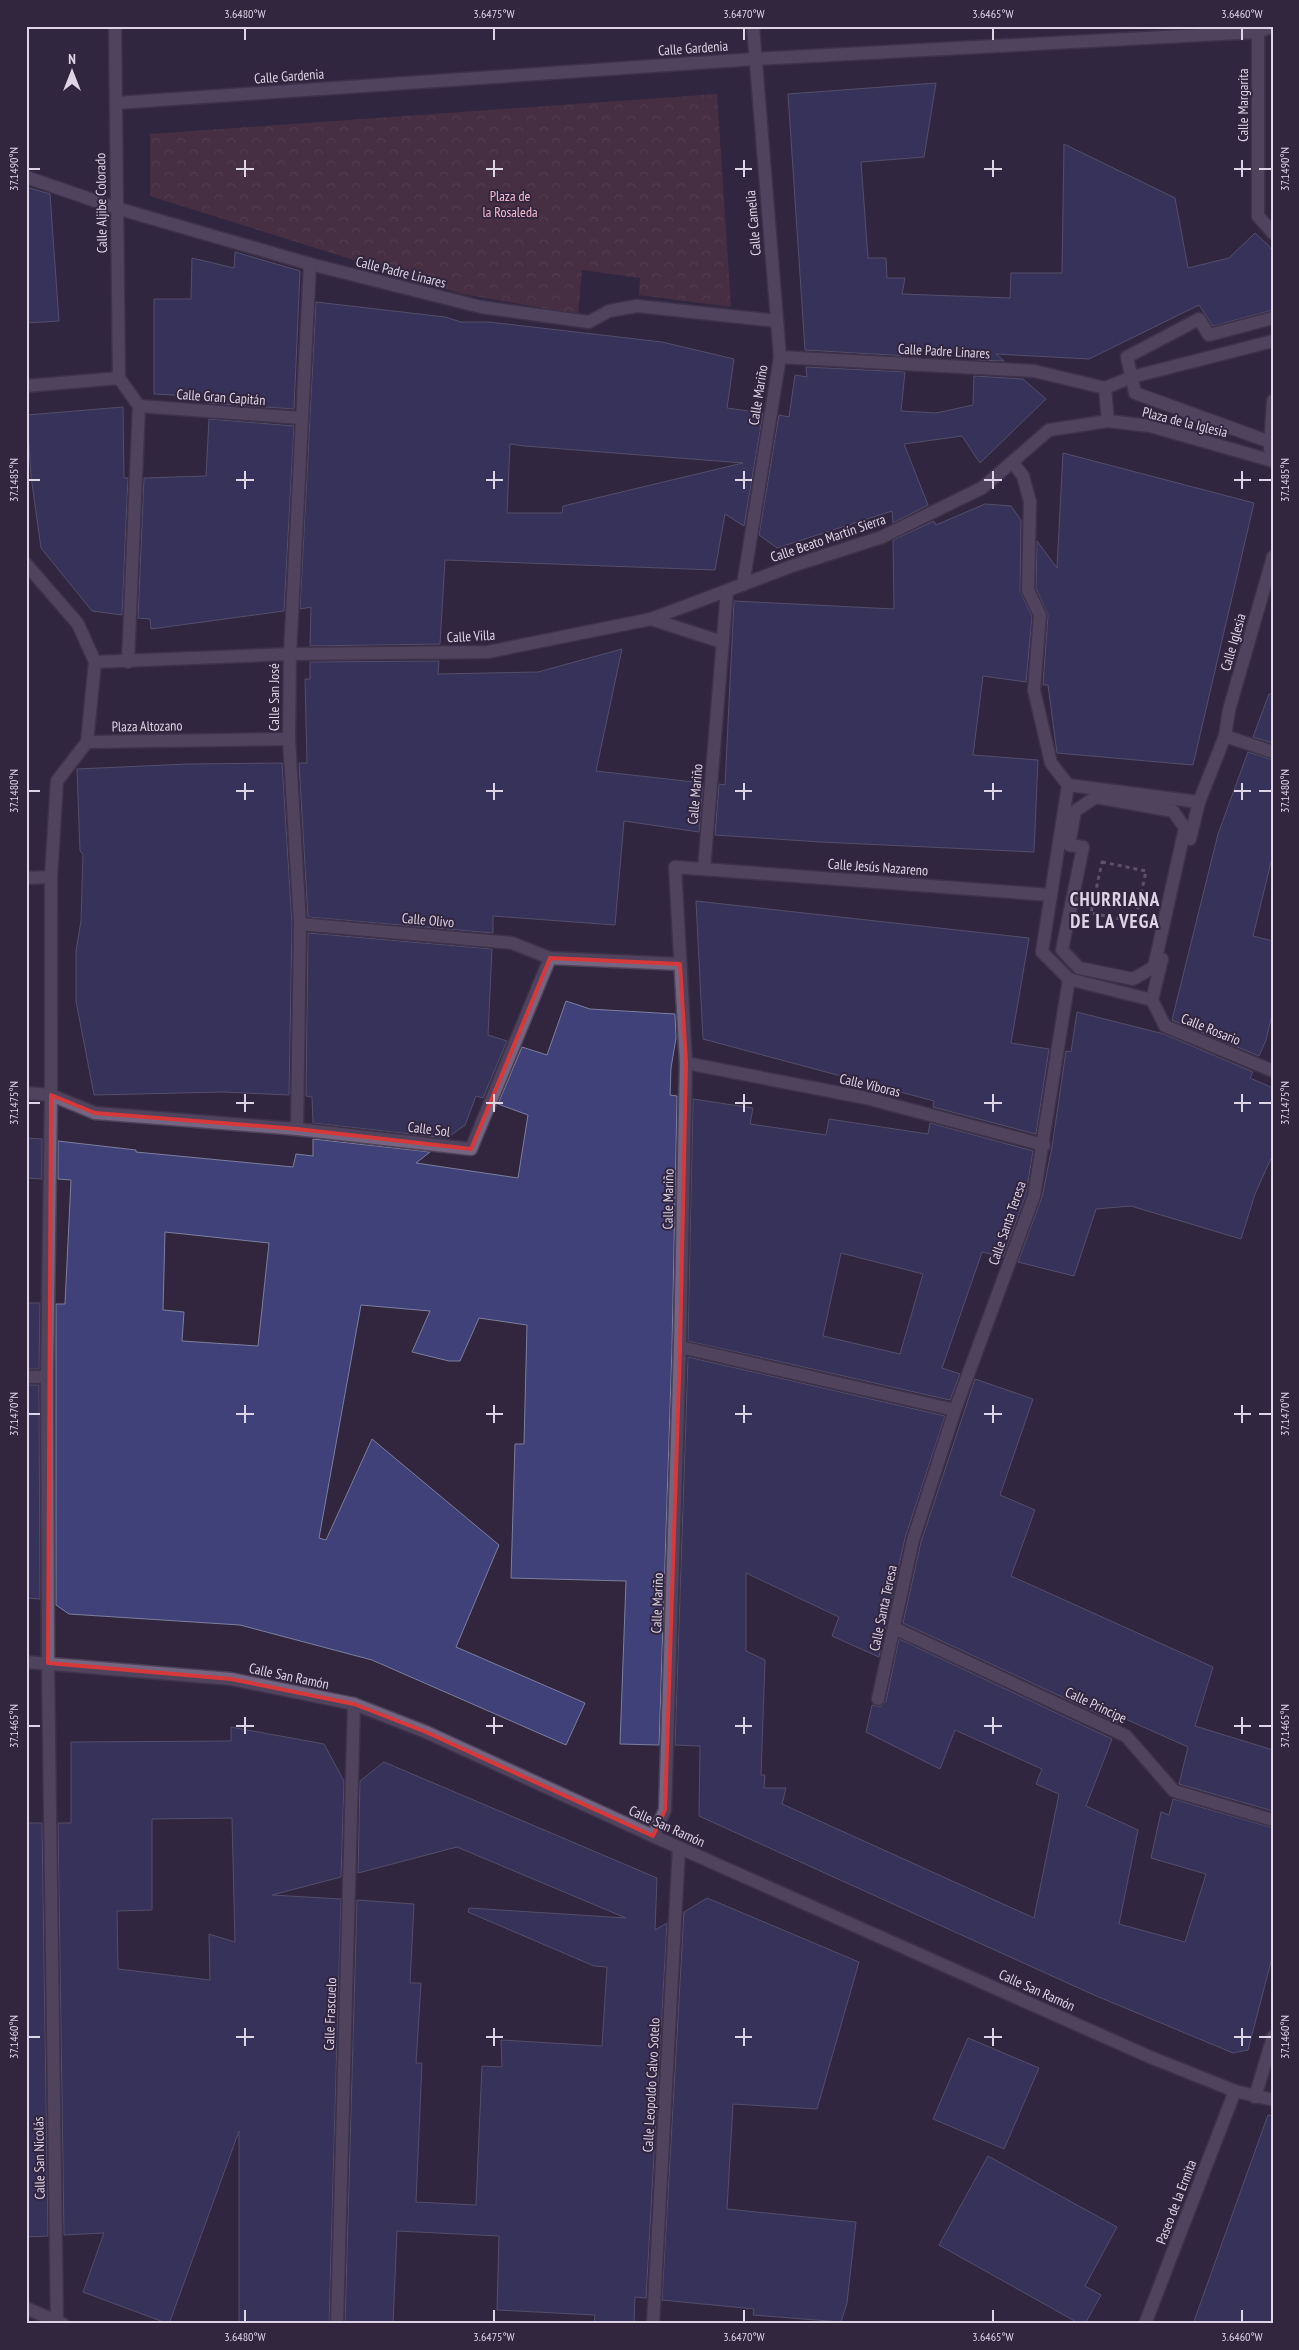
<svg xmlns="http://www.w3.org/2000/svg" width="1299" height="2350" font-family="'PT Sans Narrow',sans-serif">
	<defs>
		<pattern id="park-crowns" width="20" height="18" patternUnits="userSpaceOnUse" patternTransform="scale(1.25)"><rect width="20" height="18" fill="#623a47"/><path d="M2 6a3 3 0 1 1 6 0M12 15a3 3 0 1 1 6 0" fill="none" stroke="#785662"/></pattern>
	</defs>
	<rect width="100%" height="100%" fill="#32263f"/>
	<!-- park -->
	<polygon fill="url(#park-crowns)" points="717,94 731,307 639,295 640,278 582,270 578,314 462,294 150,196 150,134"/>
	<!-- building -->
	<g fill="#3f4178" stroke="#7c7f9f" fill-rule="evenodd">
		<polygon points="936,83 924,157 861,162 868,258 886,258 887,278 905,278 902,294 1010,298 1011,273 1062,273 1064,144 1175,198 1188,268 1229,258 1255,233 1269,246 1273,253 1273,310 1213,326 1199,305 1089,359 996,354 1004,361 975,360 975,353 907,347 906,356 805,350 788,94"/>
		<polygon points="26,187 50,194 59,321 26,323"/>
		<polygon points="235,252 300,271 294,409 209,403 210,397 154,394 154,299 191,299 192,258 234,268"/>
		<path d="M316,302L445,317L461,322H489L662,342L734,359L727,408L763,413L744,526L725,514L715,570L445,560L440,644L310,646L311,607L300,609ZM510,444L525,446L743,463L563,506L562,513H507Z"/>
		<polygon points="806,367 905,372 901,411 936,413 973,405 974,376 1023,379 1046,399 980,463 962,436 904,444 928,505 893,523 892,511 777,548 759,535 779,415 789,417 795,375 807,377"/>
		<polygon points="123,407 124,478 128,478 122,615 92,611 41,548 31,476 27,415"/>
		<polygon points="209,419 294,426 284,611 151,629 150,619 138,618 144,478 206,476"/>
		<polygon points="1063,453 1254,503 1193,765 1057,753 1048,685 1043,685 1048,615 1036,588 1037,541 1057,568"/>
		<polygon points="985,504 1011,506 1021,520 1020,590 1032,617 1026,682 983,676 973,755 1038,760 1034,852 821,842 715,835 719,784 725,785 734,601 894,609 893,540 934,521 936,525"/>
		<polygon points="622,649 596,771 703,783 699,832 624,821 615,925 493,916 493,933 308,917 299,763 307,763 305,679 310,679 310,662 439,661 438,674 538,672"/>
		<polygon points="1269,694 1273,694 1273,743 1253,737"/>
		<polygon points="1248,752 1273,760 1273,854 1253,936 1273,941 1273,1010 1266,1040 1259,1056 1172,1020 1218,834"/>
		<polygon points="282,763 292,924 289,1095 224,1092 94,1095 76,1001 76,951 81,921 83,854 80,851 77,769 188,764"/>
		<polygon points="696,901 1029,938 1011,1043 1049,1049 1036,1134 933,1107 934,1101 703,1039"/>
		<polygon points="308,933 492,949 488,1035 507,1041 483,1098 476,1096 465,1125 447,1138 313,1123 312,1097 306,1096"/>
		<path d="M566,1001L590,1009L675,1014L676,1038L671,1068L670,1095L677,1096L672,1347L659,1745L620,1744L626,1581L511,1578L515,1444H524L527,1325L479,1318L460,1361H449L412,1352L430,1311L361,1305L319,1538L326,1540L372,1439L499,1545L456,1647L585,1703L566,1745L372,1660L240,1625L69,1614L56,1605V1304H65L71,1180L58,1179V1141L136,1150V1152L293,1167L296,1154L313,1156V1139L430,1152L416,1163L518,1178L528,1115L498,1104L522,1047L547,1055ZM165,1232L269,1243L258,1346L182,1341L184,1312L163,1310Z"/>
		<polygon points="1077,1012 1164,1034 1253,1072 1250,1078 1273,1088 1273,1154 1255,1194 1241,1239 1131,1206 1096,1209 1074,1276 1018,1262 1042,1197 1052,1147 1066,1051 1071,1052"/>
		<path d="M693,1099L753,1108L750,1124L826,1135L829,1119L928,1134L930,1123L1033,1151L1026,1194L1003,1257L982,1252L942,1368L960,1374L950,1400L688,1341ZM841,1253L923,1274L900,1354L823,1336Z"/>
		<polygon points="26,1138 42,1139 42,1179 26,1178"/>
		<polygon points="26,1303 40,1303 39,1369 26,1369"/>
		<polygon points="688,1357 945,1416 905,1538 879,1657 832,1636 839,1617 746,1573 746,1651 765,1660 761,1775 765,1775 764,1788 786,1788 782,1804 1034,1918 1059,1794 1036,1784 1042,1769 955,1730 940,1769 866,1732 872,1705 880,1707 886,1701 899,1639 1112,1739 1086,1806 1138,1830 1119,1924 1185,1942 1206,1874 1151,1858 1161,1812 1169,1815 1173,1799 1273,1828 1273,1954 1248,2050 1233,2053 1094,1995 699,1816 700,1746 675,1745"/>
		<polygon points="975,1379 1033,1399 1000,1495 1035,1510 1011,1576 1213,1667 1195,1726 1273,1750 1273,1811 1179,1784 1188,1747 1121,1717 1118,1723 903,1623 921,1542"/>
		<polygon points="26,1385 39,1385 40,1599 26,1598"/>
		<path d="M231,1727L324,1744L344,1781L341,1877L272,1895L341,1899L329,2324H239V2131L169,2324L83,2292L104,2233L64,2235L58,1823H71V1742L231,1741ZM232,1818L235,1942L209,1934L210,1980L118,1969L117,1911L152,1910V1819Z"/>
		<polygon points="384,1762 657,1878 655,1930 667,1923 646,2298 635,2297 634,2324 594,2324 595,2315 497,2310 499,2236 397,2231 393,2324 345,2324 357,1900 414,1904 410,1983 421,1983 416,2063 422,2063 416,2202 476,2205 482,2066 502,2067 501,2040 602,2046 607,1967 594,1966 468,1912 469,1908 626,1918 457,1847 358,1873 360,1781"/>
		<polygon points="26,1823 42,1823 48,2236 26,2237"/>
		<polygon points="707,1898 859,1962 817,2109 733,2104 727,2209 856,2222 847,2303 841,2322 753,2315 754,2309 662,2300 684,1912"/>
		<polygon points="968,2038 1039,2068 1004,2149 933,2119"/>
		<polygon points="1268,2115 1273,2116 1273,2324 1193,2324"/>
		<polygon points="988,2156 1117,2227 1085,2286 1101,2295 1085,2324 1080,2324 939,2245"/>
	</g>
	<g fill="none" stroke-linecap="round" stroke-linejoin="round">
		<!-- minor casing -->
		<g stroke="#4d4258" stroke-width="15">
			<g id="minor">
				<polyline points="115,26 119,378 139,406 128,662"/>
				<polyline points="1258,32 1258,216 1273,233"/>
				<polyline points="116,103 755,59 1258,32 1273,26"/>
				<polyline points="26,177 116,208 310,264 481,307 589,322 609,311 637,306 777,321"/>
				<polyline points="1273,318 1209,335 1199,319 1127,357 1135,393 1273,443"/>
				<polyline points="780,357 1034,371 1105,388"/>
				<polyline points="26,386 119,378"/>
				<polyline points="1105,388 1132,377 1273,341"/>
				<polyline points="1105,388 1108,421"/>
				<polyline points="139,406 301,418"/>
				<polyline points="1270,449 1273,401"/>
				<polyline points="1013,463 1023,476 1030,502 1028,590 1040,615 1034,690 1051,763 1068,785"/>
				<polyline points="26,564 78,624 95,662 87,742"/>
				<polyline points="743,585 780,357 753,26"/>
				<polyline points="651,619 722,642"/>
				<polyline points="95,662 290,654 488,652 651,619 792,566 882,537 982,488 1049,430 1108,421 1150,426 1273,461"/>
				<polyline points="1225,736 1273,752"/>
				<polyline points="87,742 289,739"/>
				<polygon points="1096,797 1173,811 1185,828 1154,967 1133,979 1079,968 1062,950 1083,847 1069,845 1075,811"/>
				<polyline points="1190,839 1199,802 1225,736 1229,710 1273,557"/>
				<polyline points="704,869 727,591"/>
				<polyline points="26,878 51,877"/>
				<polyline points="300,924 512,943 550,958 680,964"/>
				<polyline points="1152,1000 1162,959"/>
				<polyline points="1152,1000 1069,979 1042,952 1068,785 1199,802"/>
				<polyline points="1152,1000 1165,1026 1273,1071"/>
				<polyline points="686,1063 866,1098 1044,1145"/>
				<polyline points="26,1093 51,1095 95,1113 297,1129 471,1149 550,958"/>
				<polyline points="297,1129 300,924 289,739 290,654 310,264"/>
				<polyline points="680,1347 955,1410"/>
				<polyline points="26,1377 47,1377"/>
				<polyline points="894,1628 1126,1736 1174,1791 1273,1820"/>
				<polyline points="26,1662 231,1679 354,1704 426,1732 653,1836 1150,2057 1235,2091 1273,2100"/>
				<polyline points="878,1699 913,1540 955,1410 1034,1196 1069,979"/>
				<polyline points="653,1836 665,1810 680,1347 686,1063 675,867 1051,895"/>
				<polyline points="1255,2097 1273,2037"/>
				<polyline points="26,2308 63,2324"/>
				<polyline points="57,2324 48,1663 47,1377 51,1095 51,877 57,781 87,742"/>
				<polyline points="337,2324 354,1704"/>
				<polyline points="653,2324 679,1848"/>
				<polyline points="1145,2324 1235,2091"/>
			</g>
		</g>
		<!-- path -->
		<polygon stroke="#90869a" stroke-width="3" stroke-dasharray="4 4" stroke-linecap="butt" points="1102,862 1146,871 1135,922 1091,913"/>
		<!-- minor -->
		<use href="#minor" stroke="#746683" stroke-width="12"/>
	</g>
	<!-- marked area -->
	<path d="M0 0H1299V2350H0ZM550,958L680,964L686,1063L680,1347L665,1810L653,1836L426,1732L354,1704L231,1679L48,1663L51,1095L95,1113L297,1129L471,1149Z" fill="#32263f" fill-opacity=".55" fill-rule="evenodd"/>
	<path fill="none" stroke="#d7393b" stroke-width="4" stroke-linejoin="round" d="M550,958L680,964L686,1063L680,1347L665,1810L653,1836L426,1732L354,1704L231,1679L48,1663L51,1095L95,1113L297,1129L471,1149Z"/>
	<!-- ticks -->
	<path fill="none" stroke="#ddd5e6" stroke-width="2" d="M245,28V40M494,28V40M744,28V40M993,28V40M1242,28V40M245,160V177M494,160V177M744,160V177M993,160V177M1242,160V177M28,169H40M236,169H254M486,169H503M735,169H752M984,169H1002M1234,169H1251M1259,169H1272M245,471V489M494,471V489M744,471V489M993,471V489M1242,471V489M28,480H40M236,480H254M486,480H503M735,480H752M984,480H1002M1234,480H1251M1259,480H1272M245,783V800M494,783V800M744,783V800M993,783V800M1242,783V800M28,791H40M236,791H254M486,791H503M735,791H752M984,791H1002M1234,791H1251M1259,791H1272M245,1094V1112M494,1094V1112M744,1094V1112M993,1094V1112M1242,1094V1112M28,1103H40M236,1103H254M486,1103H503M735,1103H752M984,1103H1002M1234,1103H1251M1259,1103H1272M245,1405V1423M494,1405V1423M744,1405V1423M993,1405V1423M1242,1405V1423M28,1414H40M236,1414H254M486,1414H503M735,1414H752M984,1414H1002M1234,1414H1251M1259,1414H1272M245,1717V1734M494,1717V1734M744,1717V1734M993,1717V1734M1242,1717V1734M28,1726H40M236,1726H254M486,1726H503M735,1726H752M984,1726H1002M1234,1726H1251M1259,1726H1272M245,2028V2046M494,2028V2046M744,2028V2046M993,2028V2046M1242,2028V2046M28,2037H40M236,2037H254M486,2037H503M735,2037H752M984,2037H1002M1234,2037H1251M1259,2037H1272M245,2310V2322M494,2310V2322M744,2310V2322M993,2310V2322M1242,2310V2322"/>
	<g text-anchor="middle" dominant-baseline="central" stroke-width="4" stroke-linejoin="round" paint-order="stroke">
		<!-- street labels -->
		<g font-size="14" fill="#ddd5e6" stroke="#32263f">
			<text transform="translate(693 48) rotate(-4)">Calle Gardenia</text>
			<text transform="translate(289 76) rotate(-4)">Calle Gardenia</text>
			<text transform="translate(1243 105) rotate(-90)">Calle Margarita</text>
			<text transform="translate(101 203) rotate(-91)">Calle Aljibe Colorado</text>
			<text transform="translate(753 223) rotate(-95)">Calle Camelia</text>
			<text transform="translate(401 272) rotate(14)">Calle Padre Linares</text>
			<text transform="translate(944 351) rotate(3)">Calle Padre Linares</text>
			<text transform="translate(758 395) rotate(-81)">Calle Mariño</text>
			<text transform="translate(221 397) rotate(4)">Calle Gran Capitán</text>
			<text transform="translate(1185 422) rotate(14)">Plaza de la Iglesia</text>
			<text transform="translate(828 538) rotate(-19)">Calle Beato Martín Sierra</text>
			<text transform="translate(471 636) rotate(-3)">Calle Villa</text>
			<text transform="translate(1233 642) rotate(-74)">Calle Iglesia</text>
			<text transform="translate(274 697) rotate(-90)">Calle San José</text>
			<text transform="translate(147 726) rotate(-1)">Plaza Altozano</text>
			<text transform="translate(695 794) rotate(-85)">Calle Mariño</text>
			<text transform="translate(878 867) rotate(4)">Calle Jesús Nazareno</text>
			<text transform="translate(428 920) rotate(5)">Calle Olivo</text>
			<text transform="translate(1211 1029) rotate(22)">Calle Rosario</text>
			<text transform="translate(870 1085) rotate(13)">Calle Víboras</text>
			<text transform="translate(429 1129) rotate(7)">Calle Sol</text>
			<text transform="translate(668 1199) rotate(-89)">Calle Mariño</text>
			<text transform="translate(1007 1223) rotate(-71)">Calle Santa Teresa</text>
			<text transform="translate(657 1603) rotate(-88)">Calle Mariño</text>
			<text transform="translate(883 1608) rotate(-78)">Calle Santa Teresa</text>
			<text transform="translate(289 1676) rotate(12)">Calle San Ramón</text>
			<text transform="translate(1096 1705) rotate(25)">Calle Principe</text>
			<text transform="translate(667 1826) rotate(24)">Calle San Ramón</text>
			<text transform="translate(1037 1990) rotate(24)">Calle San Ramón</text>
			<text transform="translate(330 2014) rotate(-88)">Calle Frascuelo</text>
			<text transform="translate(651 2085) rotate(-87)">Calle Leopoldo Calvo Sotelo</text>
			<text transform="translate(39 2158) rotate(-91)">Calle San Nicolás</text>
			<text transform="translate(1176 2202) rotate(-69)">Paseo de la Ermita</text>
		</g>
		<!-- park labels -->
		<g font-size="14" fill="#f9bccf" stroke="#32263f">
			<text x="510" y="196">Plaza de<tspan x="510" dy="16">la Rosaleda</tspan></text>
		</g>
		<!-- district labels -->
		<g font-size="19" font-weight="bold" letter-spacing="1" fill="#ddd5e6" stroke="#32263f">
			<text x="1115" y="899">CHURRIANA<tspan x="1115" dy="22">DE LA VEGA</tspan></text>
		</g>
	</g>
	<!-- border -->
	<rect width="1299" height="2350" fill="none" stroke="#32263f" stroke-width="55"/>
	<!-- north arrow -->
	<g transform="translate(72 72)" stroke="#32263f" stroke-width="4" paint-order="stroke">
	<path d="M0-4L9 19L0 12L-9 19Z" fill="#ddd5e6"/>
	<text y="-8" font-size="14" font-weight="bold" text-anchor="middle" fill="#ddd5e6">N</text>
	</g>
	<rect x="28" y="28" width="1244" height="2294" fill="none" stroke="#ddd5e6" stroke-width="2"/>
	<g font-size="12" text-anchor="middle" fill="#ddd5e6">
		<text x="245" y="18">3.6480°W</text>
		<text x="494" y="18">3.6475°W</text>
		<text x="744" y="18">3.6470°W</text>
		<text x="993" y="18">3.6465°W</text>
		<text x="1242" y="18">3.6460°W</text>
		<text transform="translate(14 169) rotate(-90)" y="4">37.1490°N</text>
		<text transform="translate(1285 169) rotate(-90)" y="4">37.1490°N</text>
		<text transform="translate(14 480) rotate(-90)" y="4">37.1485°N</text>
		<text transform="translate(1285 480) rotate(-90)" y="4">37.1485°N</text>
		<text transform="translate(14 791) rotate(-90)" y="4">37.1480°N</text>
		<text transform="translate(1285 791) rotate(-90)" y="4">37.1480°N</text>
		<text transform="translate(14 1103) rotate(-90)" y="4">37.1475°N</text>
		<text transform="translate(1285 1103) rotate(-90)" y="4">37.1475°N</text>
		<text transform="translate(14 1414) rotate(-90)" y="4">37.1470°N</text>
		<text transform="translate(1285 1414) rotate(-90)" y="4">37.1470°N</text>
		<text transform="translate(14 1726) rotate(-90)" y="4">37.1465°N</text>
		<text transform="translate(1285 1726) rotate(-90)" y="4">37.1465°N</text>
		<text transform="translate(14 2037) rotate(-90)" y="4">37.1460°N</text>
		<text transform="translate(1285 2037) rotate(-90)" y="4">37.1460°N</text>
		<text x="245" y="2341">3.6480°W</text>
		<text x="494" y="2341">3.6475°W</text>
		<text x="744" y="2341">3.6470°W</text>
		<text x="993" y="2341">3.6465°W</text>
		<text x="1242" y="2341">3.6460°W</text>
	</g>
</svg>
